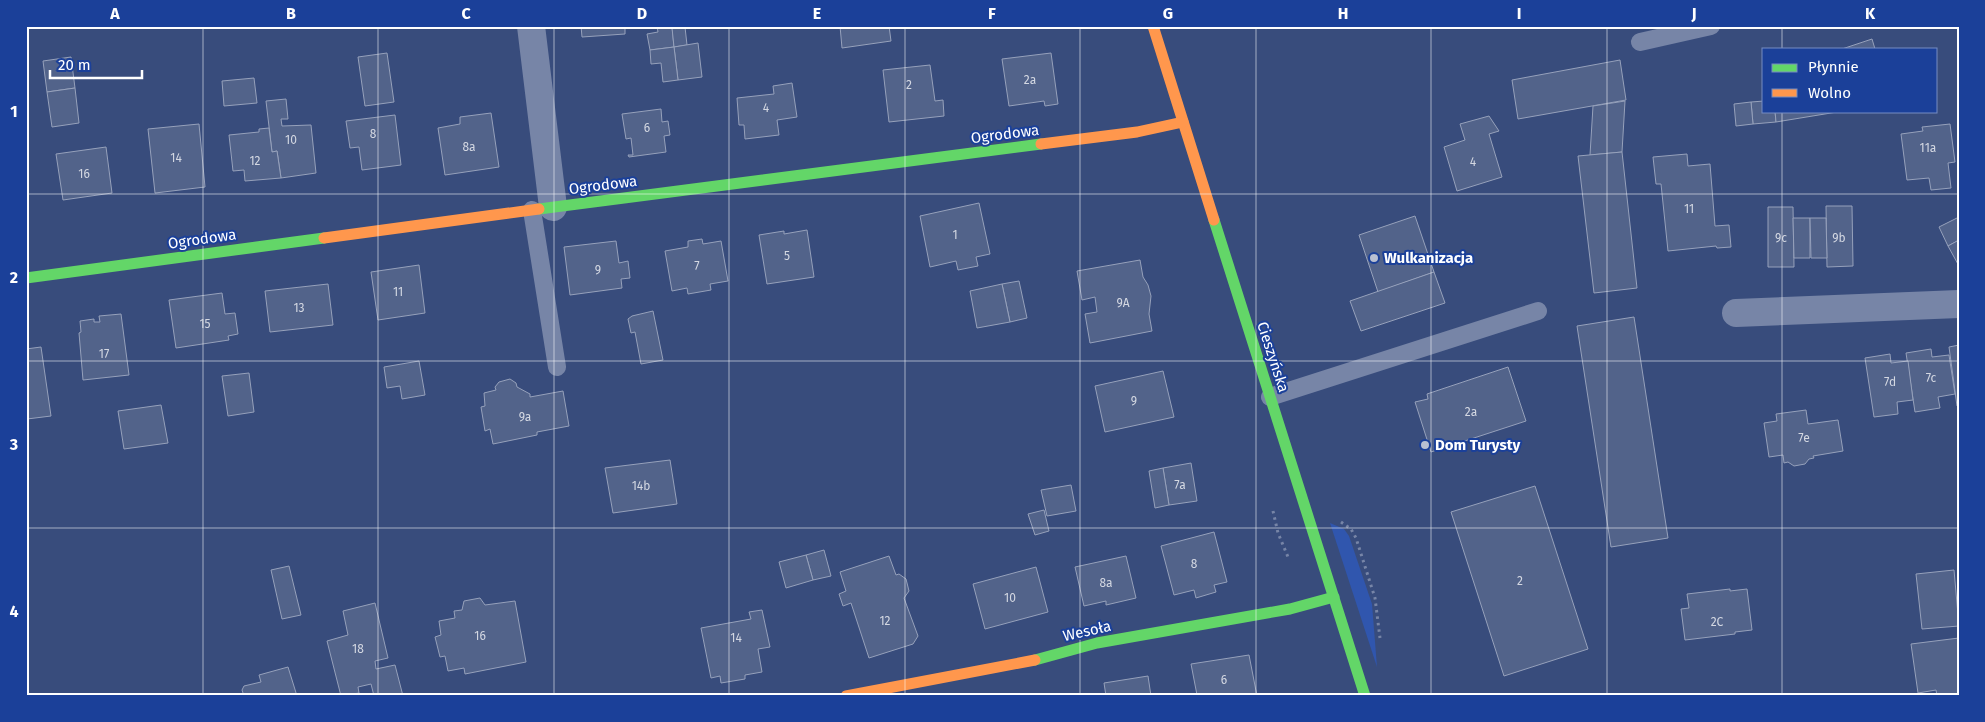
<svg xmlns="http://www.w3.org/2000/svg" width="1985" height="722" font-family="'Fira Sans',sans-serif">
	<rect width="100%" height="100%" fill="#384c7c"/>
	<!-- green -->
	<polygon fill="#3056ae" points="1330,523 1344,529 1349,536 1372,604 1377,667"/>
	<!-- building -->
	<g fill="#52638a" stroke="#96a1bb">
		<polygon points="581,26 625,26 625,34 582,37"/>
		<polygon points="657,26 672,26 674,47 650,50 647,34 658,32"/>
		<polygon points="840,26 889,26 891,41 842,48"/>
		<polygon points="685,27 687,45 674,47 672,28"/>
		<polygon points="1872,39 1875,49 1842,49"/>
		<polygon points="698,43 702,77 678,80 674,47"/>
		<polygon points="674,47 678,80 663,82 661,63 651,64 650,50"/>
		<polygon points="387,53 394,102 365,106 358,57"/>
		<polygon points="1051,53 1058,104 1045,106 1044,101 1009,106 1002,59"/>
		<polygon points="71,57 75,88 47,92 43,61"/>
		<polygon points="1620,60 1626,100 1518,119 1512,80"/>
		<polygon points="930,65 935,101 943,100 944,116 889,122 883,70"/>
		<polygon points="254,78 257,103 224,106 222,81"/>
		<polygon points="792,83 797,117 777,120 779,135 745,139 744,125 739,125 737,98 774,94 773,86"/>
		<polygon points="75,88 79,123 52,127 47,92"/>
		<polygon points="286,99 288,119 281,119 282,126 311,125 316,173 281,178 277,151 272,152 266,101"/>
		<polygon points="1625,101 1622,152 1590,155 1593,106"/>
		<polygon points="1764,101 1764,111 1775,111 1776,122 1753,124 1751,102"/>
		<polygon points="1751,102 1753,124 1736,126 1734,104"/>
		<polygon points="661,109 662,122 668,121 670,135 664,136 666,152 629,157 628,155 633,155 631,138 626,139 622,114"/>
		<polygon points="1775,111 1837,111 1837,112 1776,122"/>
		<polygon points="491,113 499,167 445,175 438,128 460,124 460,117"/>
		<polygon points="395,115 401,165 362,170 359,147 350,148 346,121"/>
		<polygon points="1489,116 1499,131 1489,134 1502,177 1457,191 1444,147 1465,140 1460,124"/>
		<polygon points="199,124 205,187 155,193 148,129"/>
		<polygon points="1950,124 1955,162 1948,163 1951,188 1931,190 1929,178 1907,180 1901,134 1923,131 1922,127"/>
		<polygon points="269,128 272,152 277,151 281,178 245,181 244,170 233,171 229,135 259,132 259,129"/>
		<polygon points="106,147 112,193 63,200 56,154"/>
		<polygon points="1622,152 1637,288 1594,293 1578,156"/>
		<polygon points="1687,154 1688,166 1710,164 1715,226 1729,225 1731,247 1717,248 1716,246 1668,251 1661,184 1656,184 1653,157"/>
		<polygon points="979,203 990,254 976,257 978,266 958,270 956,261 930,267 920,216"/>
		<polygon points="1826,206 1852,206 1853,266 1827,267"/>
		<polygon points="1768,207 1793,207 1794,267 1768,267"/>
		<polygon points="1415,216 1434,272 1378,292 1359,235"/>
		<polygon points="1959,217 1959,240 1948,246 1939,227"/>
		<polygon points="1793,218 1810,218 1810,258 1794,258"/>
		<polygon points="1810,218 1826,218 1827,258 1811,258"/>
		<polygon points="807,230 814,277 767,284 759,235 784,231 784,234"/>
		<polygon points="702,239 703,244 721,241 728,281 710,284 711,290 688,294 687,288 672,291 665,251 688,247 688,241"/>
		<polygon points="1959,240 1959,266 1948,246"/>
		<polygon points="616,241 619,263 628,261 630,278 621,279 622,288 570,295 564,247"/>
		<polygon points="1140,260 1143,277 1148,285 1151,296 1149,314 1152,331 1090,343 1085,314 1097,312 1095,297 1082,300 1077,271"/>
		<polygon points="419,265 425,313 378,320 371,272"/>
		<polygon points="1434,272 1445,303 1361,331 1350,301"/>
		<polygon points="1019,281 1027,318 1010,322 1002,284"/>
		<polygon points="328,284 333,325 270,332 265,291"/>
		<polygon points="1002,284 1010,322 977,328 970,291"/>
		<polygon points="222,293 225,314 235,313 238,334 228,336 229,340 176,348 169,300"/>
		<polygon points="653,311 663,360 641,364 635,332 631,333 628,319 632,316"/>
		<polygon points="121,314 129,375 83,380 79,333 81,332 80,321 94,319 94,322 100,322 99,316"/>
		<polygon points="1634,317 1668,538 1611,547 1577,326"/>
		<polygon points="1959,345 1959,406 1957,406 1949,347"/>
		<polygon points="41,347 51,416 27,419 26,349"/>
		<polygon points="1931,349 1932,357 1949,355 1955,394 1938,397 1940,408 1915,412 1906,353"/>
		<polygon points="1890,354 1891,363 1908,361 1913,400 1897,402 1898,414 1874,417 1865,358"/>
		<polygon points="419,361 425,395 402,399 400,386 387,388 384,367"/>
		<polygon points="1508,367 1526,421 1431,452 1415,402 1428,399 1427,394"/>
		<polygon points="1163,371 1174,417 1105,432 1095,386"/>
		<polygon points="249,373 254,412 228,416 222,376"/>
		<polygon points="510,379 516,383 517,387 530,394 530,397 563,391 569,426 537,432 537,435 493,444 490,429 485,431 481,407 485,406 484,393 496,390 495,387 499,382"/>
		<polygon points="161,405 168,443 124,449 118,411"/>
		<polygon points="1806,410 1808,424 1838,420 1843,451 1813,456 1814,458 1809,459 1805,464 1794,466 1788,462 1784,463 1783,455 1769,457 1764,423 1777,421 1776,414"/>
		<polygon points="670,460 677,504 613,513 605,468"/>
		<polygon points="1191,463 1197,501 1169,505 1163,468"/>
		<polygon points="1163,468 1169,505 1155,508 1149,471"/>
		<polygon points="1071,485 1076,511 1047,516 1041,490"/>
		<polygon points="1535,486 1588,649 1504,676 1451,512"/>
		<polygon points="1044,510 1049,531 1035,535 1028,514"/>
		<polygon points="1214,532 1227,582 1214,585 1216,592 1196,598 1194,590 1174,595 1161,546"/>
		<polygon points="824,550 831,576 813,580 806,555"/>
		<polygon points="806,555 813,580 786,588 779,562"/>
		<polygon points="889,556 896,575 899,574 906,579 909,591 904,598 918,636 913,644 869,658 851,603 843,606 839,594 846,591 840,572"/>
		<polygon points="1126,556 1136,598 1106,605 1106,601 1084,606 1075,567"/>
		<polygon points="289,566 301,615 282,619 271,570"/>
		<polygon points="1036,567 1048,612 985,629 973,584"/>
		<polygon points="1954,570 1959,626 1922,629 1916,574"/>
		<polygon points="1730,589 1730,591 1747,589 1752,630 1735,632 1735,634 1685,640 1681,609 1689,608 1687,594"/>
		<polygon points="480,598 485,605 515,601 526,662 465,674 464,668 448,671 445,656 440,657 435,637 441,635 439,621 455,618 454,611 462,610 464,601"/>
		<polygon points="375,603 388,658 375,661 376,669 395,665 403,696 374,696 371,684 358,687 359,693 341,696 327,641 348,635 343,611"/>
		<polygon points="762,610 770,647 758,649 762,672 745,675 745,679 721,683 720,676 711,678 701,628 751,619 749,612"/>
		<polygon points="1959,638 1959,696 1937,696 1936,690 1918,693 1911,644"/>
		<polygon points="1249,655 1257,696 1195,696 1197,695 1191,664"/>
		<polygon points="288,667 297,696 244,696 242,690 244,686 261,682 259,675"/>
		<polygon points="1148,676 1151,696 1106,696 1104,683"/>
	</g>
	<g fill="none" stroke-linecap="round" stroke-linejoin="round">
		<!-- path -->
		<g stroke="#7785a7" stroke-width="3" stroke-dasharray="2.5 4" stroke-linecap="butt">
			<polyline points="1273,511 1278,533 1288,557"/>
			<polyline points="1341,522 1351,529 1356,538 1375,598 1380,638"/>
		</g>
		<!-- lane -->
		<g stroke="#7785a7" stroke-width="18">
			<polyline points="1640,42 1711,26"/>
			<polyline points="532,210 557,367"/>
			<polyline points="1270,397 1538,311"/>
		</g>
		<!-- street -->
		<g stroke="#7785a7" stroke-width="28">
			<polyline points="531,26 553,207"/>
			<polyline points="1736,313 1959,304"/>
		</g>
		<!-- fast -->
		<g stroke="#63d668" stroke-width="11">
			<polyline points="539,209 1041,144"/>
			<polyline points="1214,220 1365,696"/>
			<polyline points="26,278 324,238"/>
			<polyline points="1035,660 1097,643 1290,609 1334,597"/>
		</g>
		<!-- slow -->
		<g stroke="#ff974d" stroke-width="11">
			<polyline points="1153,26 1214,220"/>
			<polyline points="1041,144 1137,132 1183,122"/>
			<polyline points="324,238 539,209"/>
			<polyline points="846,696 1035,660"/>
		</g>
	</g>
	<!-- grid -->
	<path fill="none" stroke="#fff" stroke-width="1" stroke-opacity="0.55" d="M203,26V696M378,26V696M554,26V696M729,26V696M905,26V696M1080,26V696M1256,26V696M1431,26V696M1607,26V696M1782,26V49M1782,111V696M26,194H1959M26,361H1959M26,528H1959"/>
	<!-- markers -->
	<g fill="#b9c0d1" stroke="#1b4099" stroke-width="2">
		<circle cx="1374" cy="258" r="5"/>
		<circle cx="1425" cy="445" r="5"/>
	</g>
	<g text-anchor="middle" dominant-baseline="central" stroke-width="4" stroke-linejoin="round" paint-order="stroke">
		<!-- number labels -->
		<g font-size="12" fill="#d4d8e2">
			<text x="1030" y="80">2a</text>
			<text x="909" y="85">2</text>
			<text x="766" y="108">4</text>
			<text x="647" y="128">6</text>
			<text x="373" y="134">8</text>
			<text x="291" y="140">10</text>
			<text x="469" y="147">8a</text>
			<text x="1928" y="148">11a</text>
			<text x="176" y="158">14</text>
			<text x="255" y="161">12</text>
			<text x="1473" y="162">4</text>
			<text x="84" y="174">16</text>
			<text x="1689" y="209">11</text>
			<text x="955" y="235">1</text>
			<text x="1781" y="238">9c</text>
			<text x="1839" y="238">9b</text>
			<text x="787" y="256">5</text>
			<text x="697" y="266">7</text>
			<text x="598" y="270">9</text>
			<text x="398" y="292">11</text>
			<text x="1123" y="303">9A</text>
			<text x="299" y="308">13</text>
			<text x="205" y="324">15</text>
			<text x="104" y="354">17</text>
			<text x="1931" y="378">7c</text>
			<text x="1890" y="382">7d</text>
			<text x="1134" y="401">9</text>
			<text x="1471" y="412">2a</text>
			<text x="525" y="417">9a</text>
			<text x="1804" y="438">7e</text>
			<text x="1180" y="485">7a</text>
			<text x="641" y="486">14b</text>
			<text x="1194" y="564">8</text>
			<text x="1520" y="581">2</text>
			<text x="1106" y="583">8a</text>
			<text x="1010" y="598">10</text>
			<text x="885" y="621">12</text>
			<text x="1717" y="622">2C</text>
			<text x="480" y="636">16</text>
			<text x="736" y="638">14</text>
			<text x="358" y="649">18</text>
			<text x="1224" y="680">6</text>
		</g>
		<!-- street labels -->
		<g font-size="15" fill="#fff" stroke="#1b4099">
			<text transform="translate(1005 134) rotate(-7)">Ogrodowa</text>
			<text transform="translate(603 185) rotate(-7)">Ogrodowa</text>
			<text transform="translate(202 239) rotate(-8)">Ogrodowa</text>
			<text transform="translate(1273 357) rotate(72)">Cieszyńska</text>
			<text transform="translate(1087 631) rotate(-13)">Wesoła</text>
		</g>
		<!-- poi labels -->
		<g font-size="15" font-weight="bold" fill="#fff" stroke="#1b4099" text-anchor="start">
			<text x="1384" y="258">Wulkanizacja</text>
			<text x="1435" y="445">Dom Turysty</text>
		</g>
	</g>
	<!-- border -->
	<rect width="1985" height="722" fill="none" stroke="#1b4099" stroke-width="55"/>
	<!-- legend -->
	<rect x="1762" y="48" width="175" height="65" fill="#1b4099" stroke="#768cc2"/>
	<rect x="1772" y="64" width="25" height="8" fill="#63d668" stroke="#768cc2"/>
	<text x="1808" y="72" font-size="15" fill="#ffffff">Płynnie</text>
	<rect x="1772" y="89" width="25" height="8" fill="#ff974d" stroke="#768cc2"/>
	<text x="1808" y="98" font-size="15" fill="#ffffff">Wolno</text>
	<!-- scale -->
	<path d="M50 70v8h92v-8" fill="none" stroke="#ffffff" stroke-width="2.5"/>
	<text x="58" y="70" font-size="15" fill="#ffffff" stroke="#1b4099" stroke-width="4" paint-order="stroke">20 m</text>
	<rect x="28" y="28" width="1930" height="666" fill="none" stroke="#fff" stroke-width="2"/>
	<g font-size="16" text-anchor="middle" font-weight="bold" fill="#fff">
		<text x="115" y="19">A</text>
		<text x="291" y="19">B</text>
		<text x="466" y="19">C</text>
		<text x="642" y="19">D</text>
		<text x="817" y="19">E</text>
		<text x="992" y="19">F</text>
		<text x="1168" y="19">G</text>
		<text x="1343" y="19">H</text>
		<text x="1519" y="19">I</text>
		<text x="1694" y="19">J</text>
		<text x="1870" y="19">K</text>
		<text x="14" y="117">1</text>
		<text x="14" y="283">2</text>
		<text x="14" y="450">3</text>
		<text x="14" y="617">4</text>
	</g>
</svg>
